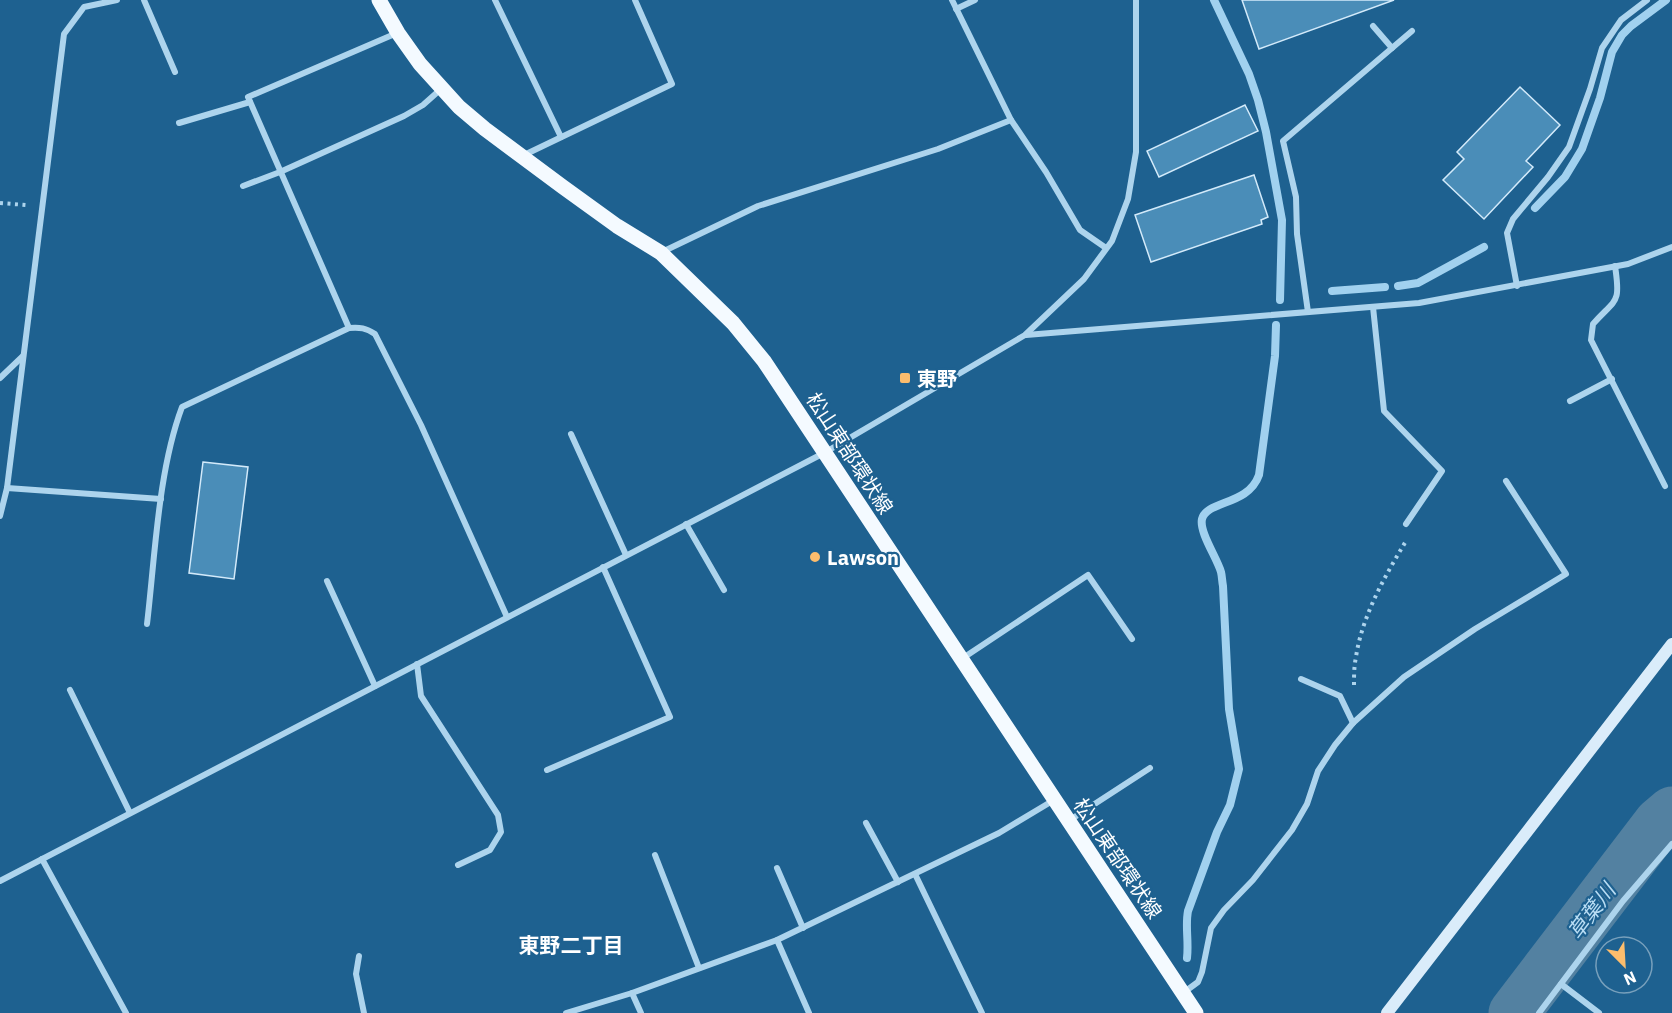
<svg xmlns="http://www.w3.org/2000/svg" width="1672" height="1013" font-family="'IBM Plex Sans','Noto Sans JP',sans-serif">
	<rect width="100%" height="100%" fill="#1e6190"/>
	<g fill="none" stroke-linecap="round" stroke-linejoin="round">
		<!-- stream -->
		<g stroke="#a1d1ef" stroke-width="8">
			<polyline points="1214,0 1249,74 1258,100 1266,132 1282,220 1280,300"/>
			<polyline points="1535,208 1565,177 1582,149 1600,98 1612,52 1622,35 1631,26 1666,0"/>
			<polyline points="1398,286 1418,283 1484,247"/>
			<polyline points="1332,291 1385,287"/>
			<path d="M1187,958C1189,941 1185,926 1188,911L1217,832L1230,805L1239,769L1229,709L1223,586C1222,581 1222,576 1221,572C1217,558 1199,532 1202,519C1207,500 1248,506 1259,475L1275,356L1276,325"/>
		</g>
		<!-- river -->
		<polyline stroke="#5381a1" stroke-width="51" points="1514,1013 1659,823 1672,812"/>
	</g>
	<!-- building -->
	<g fill="#4a8db8" stroke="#d3eafa" stroke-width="1.5">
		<polygon points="1242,0 1394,0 1259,49"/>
		<polygon points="1520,87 1560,125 1526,161 1533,167 1484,219 1443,180 1464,159 1457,152"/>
		<polygon points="1245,105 1258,131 1159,177 1147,151"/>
		<polygon points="1254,175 1268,217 1261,220 1262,224 1151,262 1135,215"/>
		<polygon points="203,462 248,467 234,579 189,573"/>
	</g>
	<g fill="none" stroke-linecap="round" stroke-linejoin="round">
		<!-- path -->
		<g stroke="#add4ed" stroke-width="4" stroke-dasharray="3 4.5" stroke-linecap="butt">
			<polyline points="0,203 26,205"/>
			<path d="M1354,685C1354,676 1354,666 1356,657C1362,616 1385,576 1406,541"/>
		</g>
		<!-- street -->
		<g stroke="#add4ed" stroke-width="6">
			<polyline points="144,0 175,72"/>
			<polyline points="495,0 561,137"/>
			<polyline points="956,9 975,0"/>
			<polyline points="1373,26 1392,48"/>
			<polyline points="1011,120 1046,172 1080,230 1106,248"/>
			<polyline points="179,123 250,102"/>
			<polyline points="522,156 672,84 635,0"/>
			<polyline points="243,186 280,172 404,116 423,105 441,89"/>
			<polyline points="662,252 758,206 938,149 1011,120 952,0"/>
			<path d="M1615,266C1621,305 1616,298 1593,324L1591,340L1665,486"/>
			<polyline points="1517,286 1507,233 1513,219 1548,177 1569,147 1590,89 1602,48 1621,20 1647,0"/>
			<polyline points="1373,307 1384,411 1442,471 1406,524"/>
			<polyline points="1308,312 1297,234 1296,197 1283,141 1412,31"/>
			<polyline points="349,328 248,97 397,33"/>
			<polyline points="1026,335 1419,303 1628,264 1672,247"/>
			<polyline points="0,378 23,356"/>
			<polyline points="1570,401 1612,379"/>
			<polyline points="571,434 626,555"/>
			<polyline points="7,488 161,499"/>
			<polyline points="0,516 7,488 64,34 84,7 117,0"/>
			<polyline points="686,524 724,590"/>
			<polyline points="327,581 375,686"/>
			<path d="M147,624C155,557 158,471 182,407L349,328C360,327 366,328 375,334L421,425L507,617"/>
			<polyline points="963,658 1088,575 1132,639"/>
			<polyline points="417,664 421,696 498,815 501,832 490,850 458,865"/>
			<polyline points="1301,679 1340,696 1353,723"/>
			<polyline points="70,690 130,813"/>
			<polyline points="547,770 670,717 603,567"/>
			<polyline points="1070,820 1150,768"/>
			<polyline points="866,823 898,882"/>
			<polyline points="655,855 699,968"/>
			<polyline points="42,859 126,1013"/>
			<polyline points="777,868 803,928"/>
			<polyline points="915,874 982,1013"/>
			<polyline points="0,881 824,453 1025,335 1084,279 1112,241 1128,199 1136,152 1136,0"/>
			<polyline points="777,940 809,1013"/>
			<polyline points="359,956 356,974 364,1013"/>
			<polyline points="1561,984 1599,1013"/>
			<polyline points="632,993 641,1013"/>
			<polyline points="1183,993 1198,982 1202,972 1211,928 1224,910 1253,880 1292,830 1307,804 1318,771 1335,745 1353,723 1404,677 1475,629 1566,574 1506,481"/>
			<polyline points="566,1013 632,993 777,940 999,833 1054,800"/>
			<polyline points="1539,1013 1623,901 1672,844"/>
		</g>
		<!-- secondary -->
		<polyline stroke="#daecfa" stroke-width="12" points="1387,1013 1672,644"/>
		<!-- primary -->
		<polyline stroke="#f4faff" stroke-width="15" points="379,0 398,33 420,64 459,107 485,129 563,187 617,226 661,253 733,323 764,361 1196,1013"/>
	</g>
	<!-- markers -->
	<g fill="#fcbd6d" stroke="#1e6190" stroke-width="2">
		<rect x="899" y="372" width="12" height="12" rx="3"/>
		<circle cx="815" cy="557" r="6"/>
	</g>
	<g text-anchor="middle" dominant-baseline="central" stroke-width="4.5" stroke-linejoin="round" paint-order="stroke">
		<!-- poi labels -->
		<g font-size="20" font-weight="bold" fill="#fff" stroke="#1e6190" text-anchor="start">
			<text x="917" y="378">東野</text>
			<text x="827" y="557">Lawson</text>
		</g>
		<!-- street labels -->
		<g font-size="20" fill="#fff" stroke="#1e6190">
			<text transform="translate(850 453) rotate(57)">松山東部環状線</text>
			<text transform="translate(1118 858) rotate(56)">松山東部環状線</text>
		</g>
		<!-- water labels -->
		<g font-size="21" font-style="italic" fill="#b9ddf4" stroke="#1e6190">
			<text transform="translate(1591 911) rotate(-53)">草葉川</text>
		</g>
		<!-- neighbourhood labels -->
		<g font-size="21" font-weight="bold" fill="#fff" stroke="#1e6190">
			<text x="571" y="945">東野二丁目</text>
		</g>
	</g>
	<!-- north arrow -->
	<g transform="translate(1624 965) rotate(156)"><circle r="28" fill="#1e6190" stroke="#78a0bc" stroke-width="1.5"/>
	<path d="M0-4.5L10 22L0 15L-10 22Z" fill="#fcbd6d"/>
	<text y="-9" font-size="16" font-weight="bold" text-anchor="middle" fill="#ffffff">N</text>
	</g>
</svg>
